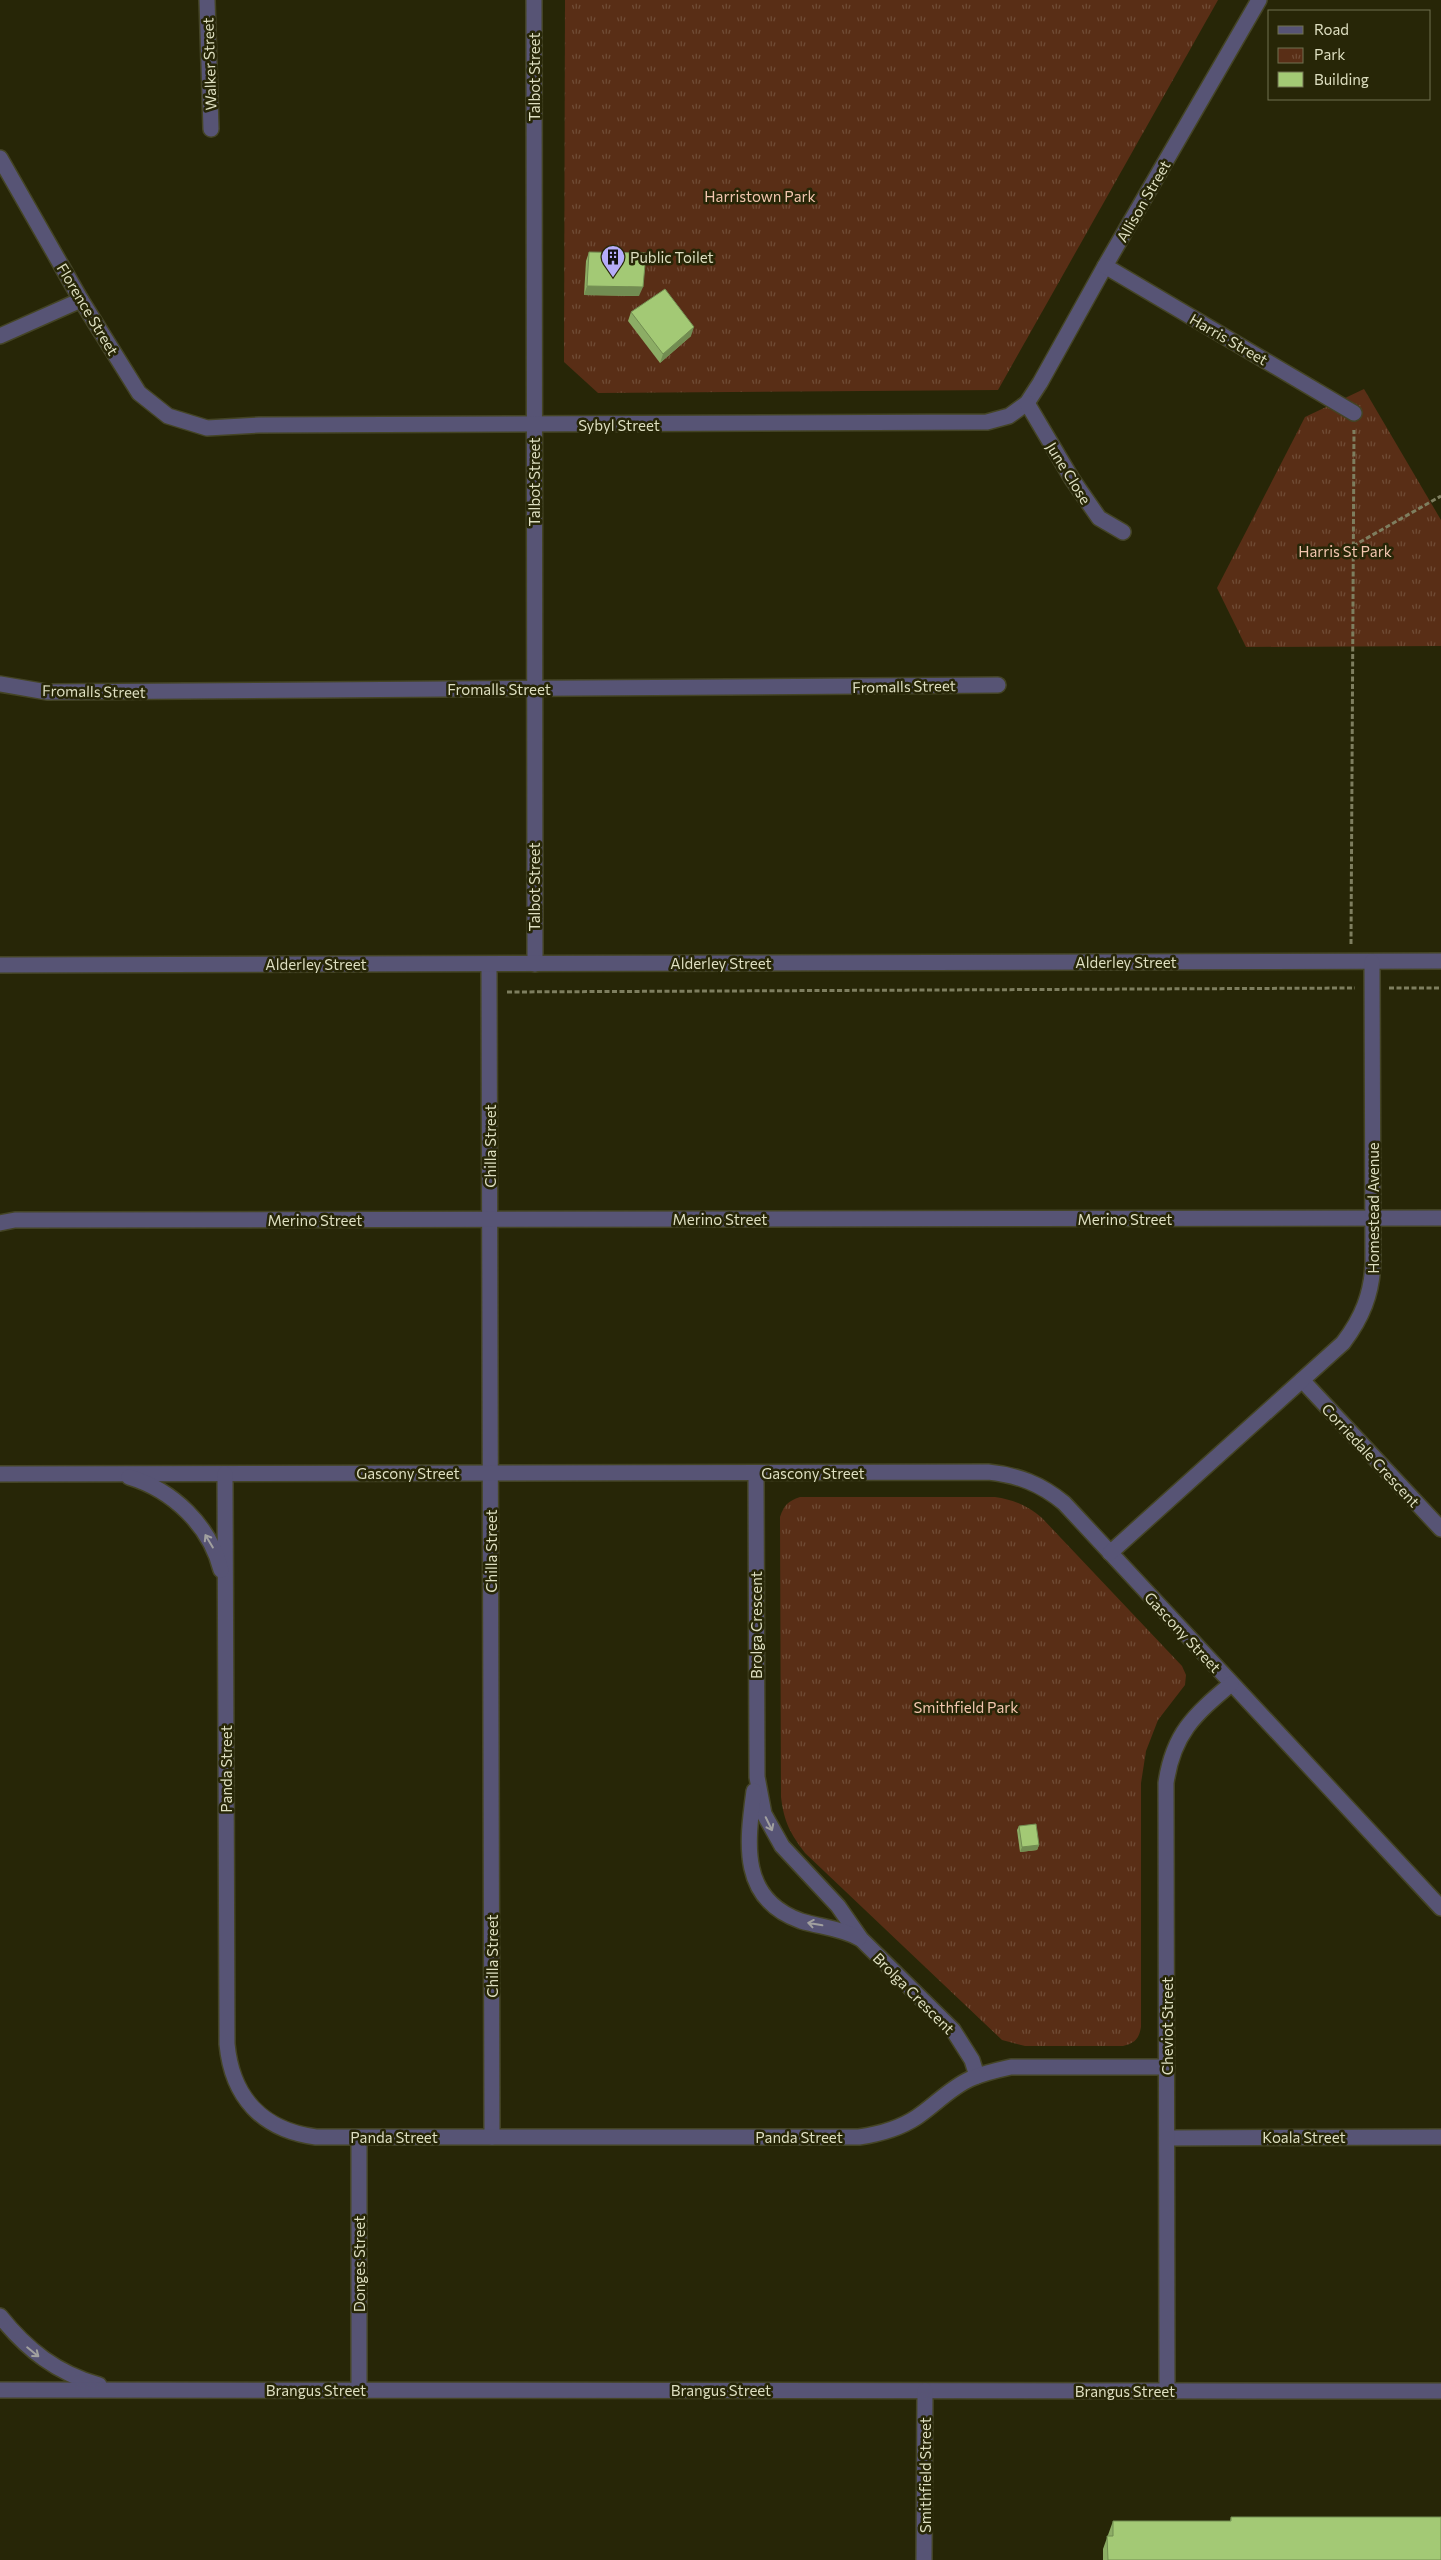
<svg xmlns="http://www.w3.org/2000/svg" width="1441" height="2560" font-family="Commissioner,sans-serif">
	<defs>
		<pattern id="park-tufts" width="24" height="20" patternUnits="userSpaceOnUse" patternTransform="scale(1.25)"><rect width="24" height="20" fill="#592e16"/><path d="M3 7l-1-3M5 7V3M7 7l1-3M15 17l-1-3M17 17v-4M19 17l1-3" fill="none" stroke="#704c36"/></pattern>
	</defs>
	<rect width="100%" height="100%" fill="#272607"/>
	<!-- park -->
	<g fill="url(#park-tufts)">
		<polygon points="565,0 1218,0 998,390 598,393 564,362"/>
		<polygon points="1364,389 1441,520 1441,646 1246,647 1217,588 1305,417"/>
		<path d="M800,1497H995C1014,1500 1027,1505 1042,1518L1182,1666L1186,1675L1185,1685L1158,1720L1146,1751L1141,1783V2027C1139,2039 1135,2043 1123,2046H1025L1002,2040L805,1853C790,1833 784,1822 781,1797L780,1517C784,1505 788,1501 800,1497Z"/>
	</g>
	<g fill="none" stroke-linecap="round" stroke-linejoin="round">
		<!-- minor casing -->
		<g stroke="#444425" stroke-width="18">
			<g id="minor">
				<polyline points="207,0 211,129"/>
				<polyline points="534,0 535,964"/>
				<polyline points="0,158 81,300 139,393 168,416 207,428 259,425 987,422 1009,416 1027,403 1040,383 1105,266 1259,0"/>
				<polyline points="1105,266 1354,413"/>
				<polyline points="0,336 81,300"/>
				<polyline points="1027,403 1072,479 1099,518 1123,532"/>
				<polyline points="0,684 47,692 998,685"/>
				<polyline points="489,964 492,2137"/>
				<polyline points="0,965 1441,961"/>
				<polyline points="0,1223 15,1220 1441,1218"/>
				<polyline points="1302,1380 1441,1529"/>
				<polyline points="756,1473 757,1777 764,1814 782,1846 838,1906 861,1939 953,2030 972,2060 977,2076"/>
				<path d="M0,1474L988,1472C1018,1475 1041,1484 1064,1503L1441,1908"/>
				<path d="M225,1474L227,2044C232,2097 262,2130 316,2137H859C880,2134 899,2129 917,2117C935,2105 950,2088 970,2079C983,2073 997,2070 1011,2067H1167"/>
				<path d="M129,1477C173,1490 210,1526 221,1570"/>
				<path d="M1110,1553L1343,1343C1362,1318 1372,1294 1373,1262L1372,962"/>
				<path d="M754,1791C747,1843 739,1899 801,1921C821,1927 840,1928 859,1938"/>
				<polyline points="1167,2138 1441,2137"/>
				<path d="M0,2316C27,2350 57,2373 99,2385"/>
				<polyline points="0,2390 1441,2391"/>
				<polyline points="359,2390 359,2138"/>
				<path d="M1167,2391L1166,1783C1173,1734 1194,1715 1231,1684"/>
				<polyline points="924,2560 925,2391"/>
			</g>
		</g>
		<!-- path -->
		<g stroke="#7e7e5f" stroke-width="3" stroke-dasharray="5 2.5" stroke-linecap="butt">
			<polyline points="1353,546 1441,496"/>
			<polyline points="1351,944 1354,430"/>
			<polyline points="1389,988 1441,988"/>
			<polyline points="507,992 1355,988"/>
		</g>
		<!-- minor -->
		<use href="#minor" stroke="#575475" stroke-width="15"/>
	</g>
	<!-- wall -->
	<g fill="#8cad65">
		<polygon points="589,252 639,296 584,295 586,261"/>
		<polygon points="631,312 691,336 660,363 628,321"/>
		<polygon points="1019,1826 1039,1845 1037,1850 1020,1852 1017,1830"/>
		<polygon points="1231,2517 1441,2560 1103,2560 1103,2549 1113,2521 1230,2521"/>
	</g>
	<!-- shaded-wall -->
	<g fill="#728d52">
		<polygon points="587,286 643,287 639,296 584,295"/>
		<polygon points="694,327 691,336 660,363 663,354"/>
		<polygon points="1039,1845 1037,1850 1020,1852 1022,1847"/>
	</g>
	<!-- building -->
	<g fill="#a3c975" stroke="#728d52">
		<polygon points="589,252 646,253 643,287 587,286"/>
		<polygon points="665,289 694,327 663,354 631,312"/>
		<polygon points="1036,1824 1039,1845 1022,1847 1019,1826"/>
		<polygon points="1231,2517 1441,2517 1441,2560 1108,2560 1107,2536 1113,2536 1113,2521 1231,2521"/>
	</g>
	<!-- one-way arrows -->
	<defs><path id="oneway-shaft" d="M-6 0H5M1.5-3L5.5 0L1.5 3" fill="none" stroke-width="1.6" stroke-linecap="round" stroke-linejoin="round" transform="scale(1.25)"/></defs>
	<g stroke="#a1a09f">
		<use href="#oneway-shaft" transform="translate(209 1541) rotate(-121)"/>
		<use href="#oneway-shaft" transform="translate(769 1824) rotate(64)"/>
		<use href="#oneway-shaft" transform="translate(815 1924) rotate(-170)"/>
		<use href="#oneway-shaft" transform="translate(33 2352) rotate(39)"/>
	</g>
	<!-- icons -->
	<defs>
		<g id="building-pin" transform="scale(1.25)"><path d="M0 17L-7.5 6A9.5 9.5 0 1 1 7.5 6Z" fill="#b5acf9" stroke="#272607"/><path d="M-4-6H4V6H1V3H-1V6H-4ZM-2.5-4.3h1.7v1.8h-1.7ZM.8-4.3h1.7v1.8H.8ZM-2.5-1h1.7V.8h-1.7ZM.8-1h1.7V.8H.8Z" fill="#111"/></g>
	</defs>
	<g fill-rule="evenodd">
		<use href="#building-pin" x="613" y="257"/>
	</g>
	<g text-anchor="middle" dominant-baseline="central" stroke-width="5" stroke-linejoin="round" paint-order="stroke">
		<!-- street labels -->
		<g font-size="15" fill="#dedfc1" stroke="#272607">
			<text transform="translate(209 64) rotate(-92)">Walker Street</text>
			<text transform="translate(534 77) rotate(-90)">Talbot Street</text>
			<text transform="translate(1143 201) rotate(-60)">Allison Street</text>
			<text transform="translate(88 309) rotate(59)">Florence Street</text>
			<text transform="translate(1229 339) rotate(30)">Harris Street</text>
			<text x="619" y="425">Sybyl Street</text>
			<text transform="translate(1069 473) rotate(58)">June Close</text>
			<text transform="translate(534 482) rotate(-90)">Talbot Street</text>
			<text transform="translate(904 686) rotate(-1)">Fromalls Street</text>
			<text x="499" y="689">Fromalls Street</text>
			<text transform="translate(94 691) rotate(1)">Fromalls Street</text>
			<text transform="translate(534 887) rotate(-90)">Talbot Street</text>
			<text x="1126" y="962">Alderley Street</text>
			<text x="721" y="963">Alderley Street</text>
			<text x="316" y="964">Alderley Street</text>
			<text transform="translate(490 1146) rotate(-90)">Chilla Street</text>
			<text transform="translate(1373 1208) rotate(-90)">Homestead Avenue</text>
			<text x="720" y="1219">Merino Street</text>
			<text x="1125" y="1219">Merino Street</text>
			<text x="315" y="1220">Merino Street</text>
			<text transform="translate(1371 1455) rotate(47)">Corriedale Crescent</text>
			<text x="408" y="1473">Gascony Street</text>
			<text x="813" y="1473">Gascony Street</text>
			<text transform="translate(491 1551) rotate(-90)">Chilla Street</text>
			<text transform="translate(756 1625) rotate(-90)">Brolga Crescent</text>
			<text transform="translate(1183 1632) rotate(47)">Gascony Street</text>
			<text transform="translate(226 1769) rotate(-90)">Panda Street</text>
			<text transform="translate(492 1956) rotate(-90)">Chilla Street</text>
			<text transform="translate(914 1993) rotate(45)">Brolga Crescent</text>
			<text transform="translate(1167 2026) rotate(-90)">Cheviot Street</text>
			<text x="394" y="2137">Panda Street</text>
			<text x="799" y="2137">Panda Street</text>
			<text x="1304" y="2137">Koala Street</text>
			<text transform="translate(359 2264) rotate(-90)">Donges Street</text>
			<text x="316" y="2390">Brangus Street</text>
			<text x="721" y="2390">Brangus Street</text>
			<text x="1125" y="2391">Brangus Street</text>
			<text transform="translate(925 2475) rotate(-90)">Smithfield Street</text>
		</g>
		<!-- park labels -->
		<g font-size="15" fill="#f2c6af" stroke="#272607">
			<text x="760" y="196">Harristown Park</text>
			<text x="1345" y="551">Harris St Park</text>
			<text x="966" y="1707">Smithfield Park</text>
		</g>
		<!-- poi labels -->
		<g font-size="15" fill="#dedfc1" stroke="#272607" text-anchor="start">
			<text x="630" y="257">Public Toilet</text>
		</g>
	</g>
	<!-- legend -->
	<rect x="1268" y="10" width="162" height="90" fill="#272607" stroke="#707051"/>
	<rect x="1278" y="26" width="25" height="8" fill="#575475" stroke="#707051"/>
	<text x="1314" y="35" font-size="15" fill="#dedfc1">Road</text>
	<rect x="1278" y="48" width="25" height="15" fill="url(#park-tufts)" stroke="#707051"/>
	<text x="1314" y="60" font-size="15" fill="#dedfc1">Park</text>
	<rect x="1278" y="72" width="25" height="15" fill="#a3c975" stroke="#707051"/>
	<text x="1314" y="85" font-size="15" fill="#dedfc1">Building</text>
</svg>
